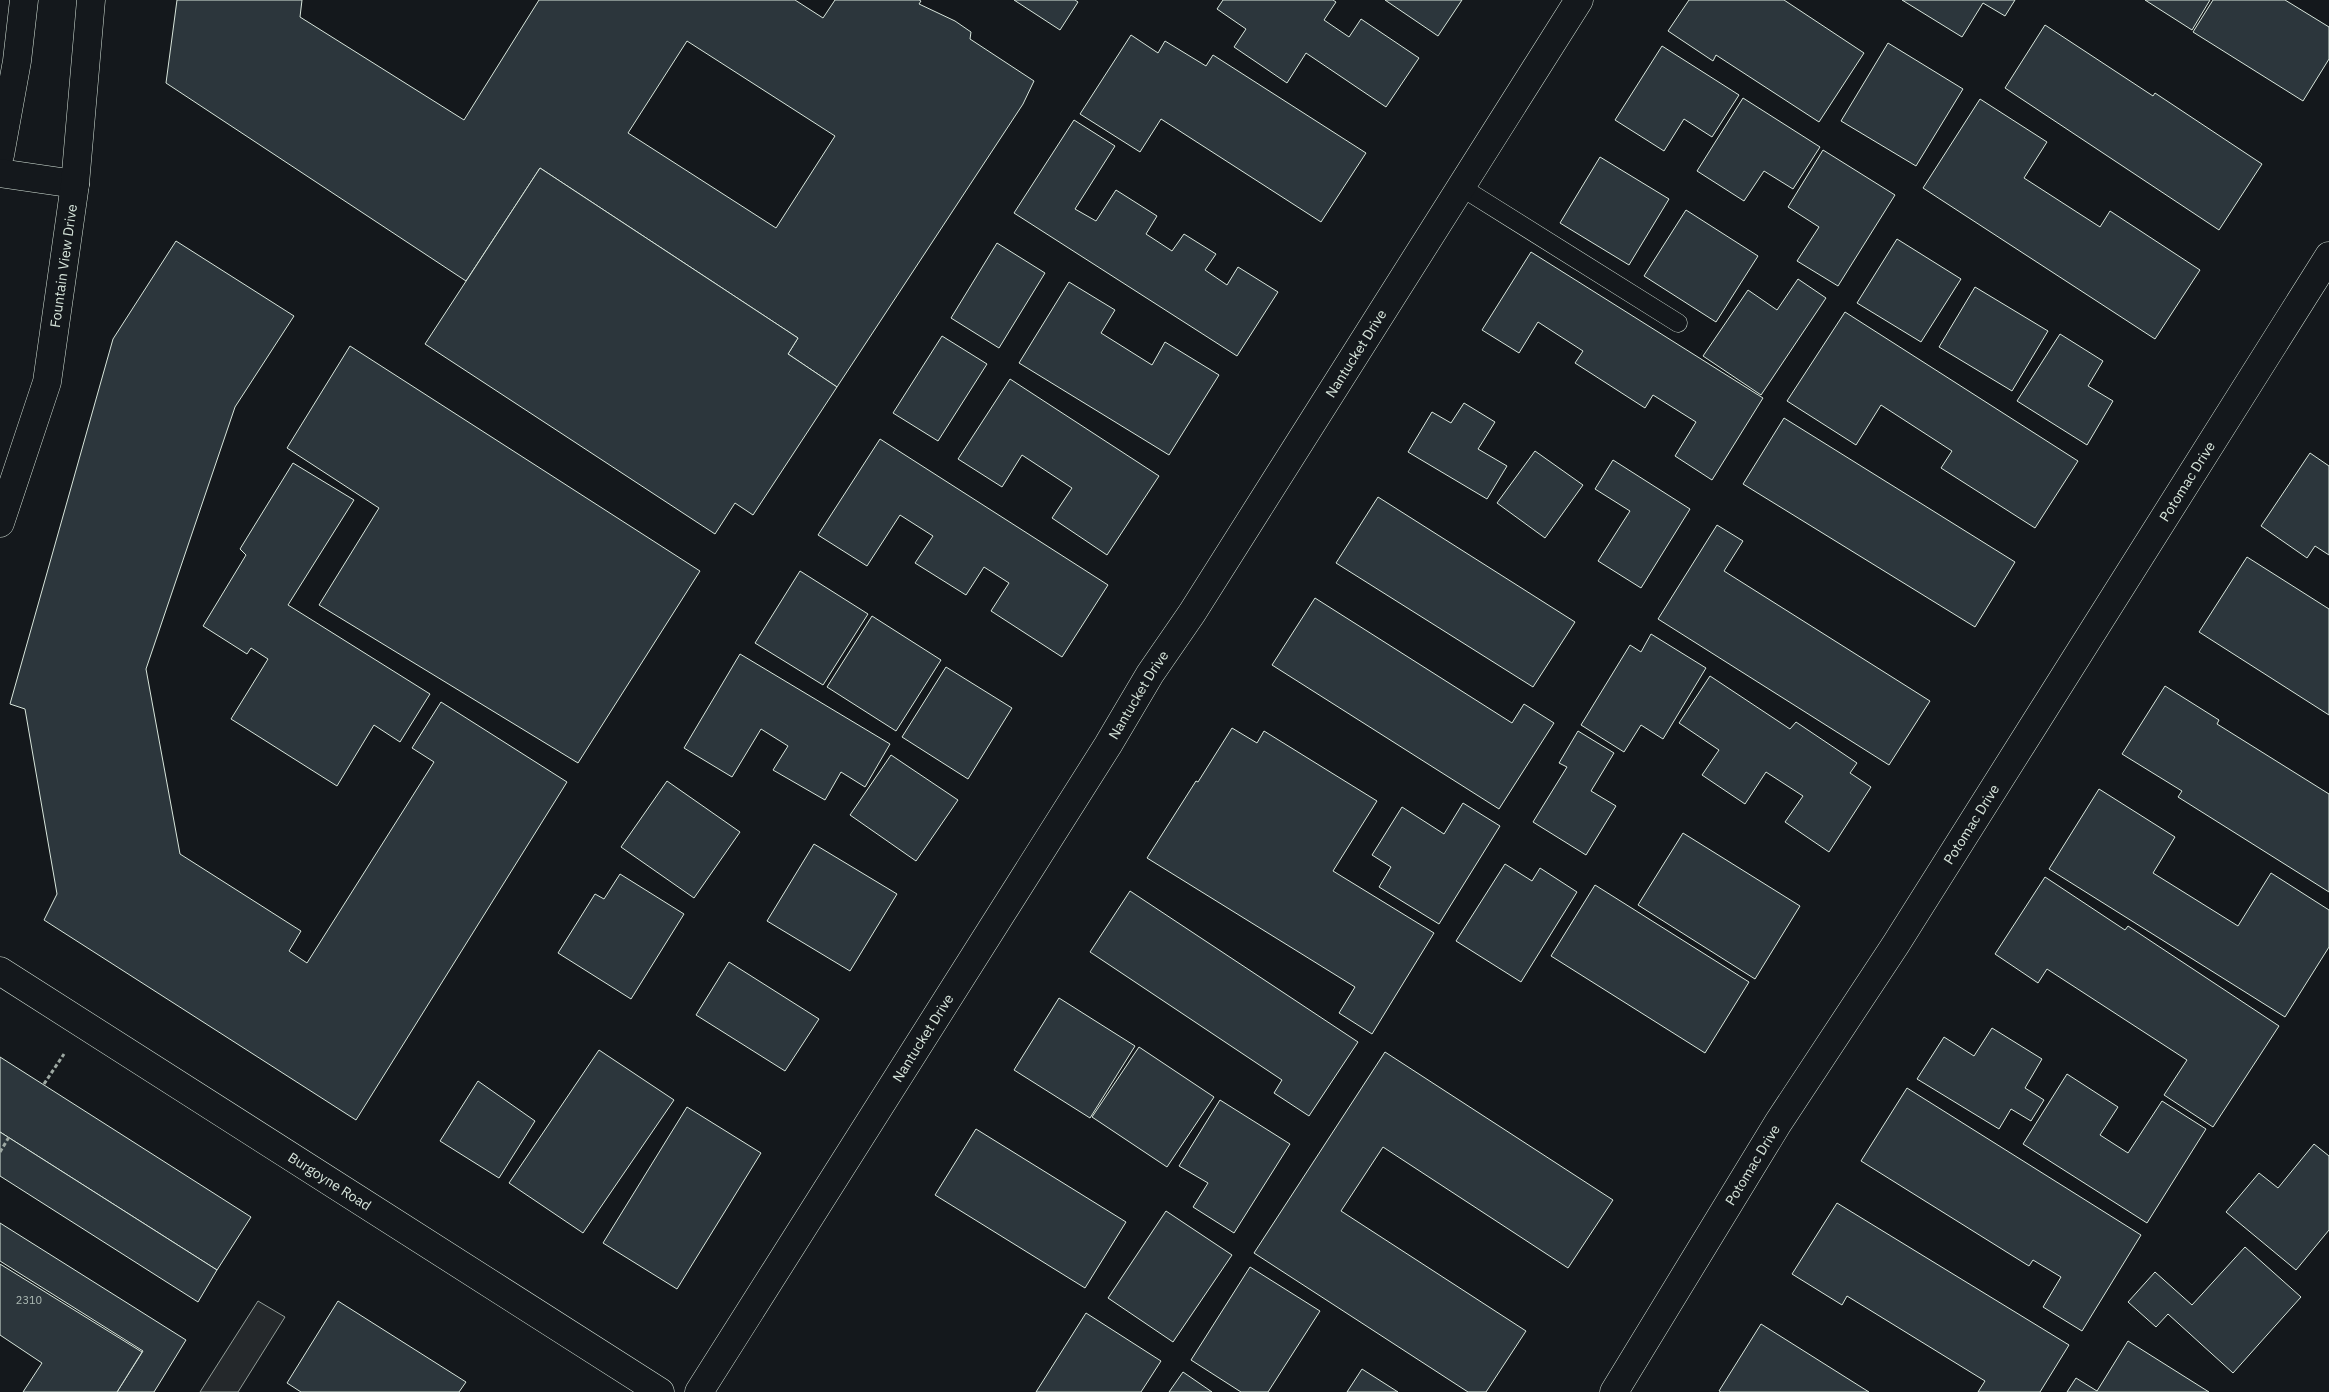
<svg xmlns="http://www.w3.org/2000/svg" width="2329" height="1392" font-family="'IBM Plex Sans',sans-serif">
	<rect width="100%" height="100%" fill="#14181c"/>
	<!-- parking -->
	<polygon fill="#24282b" stroke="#939e99" points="258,1301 285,1317 238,1392 200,1392"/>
	<!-- building -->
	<g fill="#2c363c" stroke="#d8e6dc" fill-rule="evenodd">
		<path d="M177,0H302L300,17L464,120L539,0H795L823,18L835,0H919L921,1L919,4L955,21L971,32L970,39L1034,81L1023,104L837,387L788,354L798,338L540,168L466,281L166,83ZM687,41L835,136L776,228L628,133Z"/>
		<polygon points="1014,0 1075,0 1078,2 1060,30"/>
		<polygon points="1223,0 1333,0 1336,2 1324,20 1349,37 1361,19 1419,58 1386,107 1306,53 1287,83 1234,47 1246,29 1217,9"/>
		<polygon points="1385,0 1462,0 1438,36"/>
		<polygon points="1689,0 1784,0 1864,53 1819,122 1716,55 1713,61 1668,31"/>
		<polygon points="1902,0 2015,0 2005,16 1983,3 1962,37"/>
		<polygon points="2145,0 2210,0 2192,30"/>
		<polygon points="2213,0 2285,0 2329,27 2329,59 2303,101 2193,32"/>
		<polygon points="2045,25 2153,96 2155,93 2262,164 2219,230 2005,88"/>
		<polygon points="1131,35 1158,53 1165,41 1206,66 1213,55 1366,153 1321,222 1161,119 1140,152 1080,114"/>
		<polygon points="1888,43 1963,89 1916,166 1841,121"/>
		<polygon points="1662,46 1739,95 1712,137 1684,119 1664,151 1615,120"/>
		<polygon points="1743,98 1820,147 1793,189 1764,171 1744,201 1697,171"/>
		<polygon points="1980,99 2047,142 2024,178 2100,227 2110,211 2200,270 2155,339 1923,188"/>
		<polygon points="1074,120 1115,146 1075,209 1096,221 1116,190 1157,216 1146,234 1172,251 1184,234 1216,254 1205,270 1227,285 1238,267 1278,292 1237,356 1014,213"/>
		<polygon points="1823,150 1895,195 1838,286 1797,261 1819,227 1788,207"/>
		<polygon points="1600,157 1669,199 1629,265 1560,223"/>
		<polygon points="540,168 798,338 788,354 837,387 753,515 735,503 715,534 425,344"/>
		<polygon points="1686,210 1758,256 1716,322 1644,276"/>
		<polygon points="1897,239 1961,279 1921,342 1857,303"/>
		<polygon points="176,241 294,316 235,407 146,669 180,854 301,931 289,951 307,963 434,762 412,748 441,702 567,782 356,1120 44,920 57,894 25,709 10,704 113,339"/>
		<polygon points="997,243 1045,273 999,348 951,318"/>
		<polygon points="1531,252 1763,398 1712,480 1675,456 1696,422 1653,395 1645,408 1575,363 1583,351 1538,322 1519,353 1482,330"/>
		<polygon points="1798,279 1826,298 1761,395 1703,356 1748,290 1777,310"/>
		<polygon points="1069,282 1115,310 1101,333 1152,365 1165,342 1219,375 1169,455 1019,363"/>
		<polygon points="1975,287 2048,331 2012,391 1939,347"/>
		<polygon points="1845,312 2078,461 2035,528 1941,468 1952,451 1881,405 1856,445 1787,401"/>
		<polygon points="2060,334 2103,361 2088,386 2113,401 2087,445 2017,401"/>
		<polygon points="942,336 987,364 938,441 893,413"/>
		<polygon points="350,346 700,571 578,763 319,605 379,508 287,448"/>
		<polygon points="1010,379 1159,476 1107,555 1052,518 1072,488 1022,455 1002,487 958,459"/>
		<polygon points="1464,403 1495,422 1478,449 1507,466 1487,499 1408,452 1432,412 1451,423"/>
		<polygon points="1784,418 2015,562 1975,627 1743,484"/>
		<polygon points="880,439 1108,585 1062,657 991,611 1009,583 984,567 966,595 915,563 933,536 900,515 867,566 818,535"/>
		<polygon points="1535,451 1583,485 1545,538 1497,503"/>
		<polygon points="2310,453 2329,466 2329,555 2315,546 2307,558 2261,526"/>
		<polygon points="1613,460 1690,509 1641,588 1598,561 1630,511 1595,489"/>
		<polygon points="293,463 354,500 288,605 430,694 400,742 374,725 337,786 231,719 268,659 251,648 247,654 203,626 246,555 240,549"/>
		<polygon points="1378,497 1575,622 1533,687 1336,563"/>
		<polygon points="1717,525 1743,541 1724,571 1930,701 1889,765 1658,619"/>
		<polygon points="2247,557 2329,609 2329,715 2199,632"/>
		<polygon points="800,571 868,614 823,685 755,643"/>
		<polygon points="1315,598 1512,723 1524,704 1554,723 1499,809 1272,665"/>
		<polygon points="872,616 941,660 896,731 827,687"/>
		<polygon points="1651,634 1706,668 1663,739 1641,725 1624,752 1581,725 1630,645 1641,652"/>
		<polygon points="740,654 890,744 865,787 841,772 825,800 773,770 788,746 761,729 732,777 684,748"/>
		<polygon points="946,667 1012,708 968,779 902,737"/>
		<polygon points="1710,676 1790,729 1796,722 1857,763 1850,773 1871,787 1829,852 1785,822 1803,796 1766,772 1745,804 1702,775 1719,750 1679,723"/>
		<polygon points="2165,686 2219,720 2217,724 2329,794 2329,892 2178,797 2182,791 2122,754"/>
		<polygon points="1232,728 1257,743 1264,731 1377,801 1333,871 1434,933 1372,1034 1339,1013 1355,987 1147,858 1196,781 1198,782"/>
		<polygon points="1578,731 1614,753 1591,791 1616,806 1586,855 1533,822 1567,767 1559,763"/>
		<polygon points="891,755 958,800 916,861 850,815"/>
		<polygon points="667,781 740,832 694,898 621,847"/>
		<polygon points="2099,789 2175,837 2153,873 2238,926 2271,873 2329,910 2329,947 2285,1017 2049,869"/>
		<polygon points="1463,803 1500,826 1439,924 1379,887 1391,867 1372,855 1402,807 1444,834"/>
		<polygon points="1683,833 1800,906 1755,979 1638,905"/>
		<polygon points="814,844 897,894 850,971 767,921"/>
		<polygon points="1505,864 1532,881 1540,868 1577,892 1521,982 1456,941"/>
		<polygon points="620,874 684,914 631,999 558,953 595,894 604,899"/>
		<polygon points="2045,877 2125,930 2128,926 2279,1026 2213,1127 2164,1095 2187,1060 2047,969 2038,983 1995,954"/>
		<polygon points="1595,885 1749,982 1705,1053 1551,956"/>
		<polygon points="1130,891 1358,1042 1309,1116 1274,1093 1282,1080 1090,952"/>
		<polygon points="729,962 819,1019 785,1071 696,1015"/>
		<polygon points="1059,998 1135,1046 1090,1118 1014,1070"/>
		<polygon points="1992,1028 2042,1059 2025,1088 2044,1100 2031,1121 2011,1109 1999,1129 1917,1079 1944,1037 1974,1056"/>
		<polygon points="1139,1047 1214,1097 1167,1167 1092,1117"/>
		<polygon points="599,1050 674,1100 583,1233 509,1183"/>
		<polygon points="1385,1052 1613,1200 1568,1268 1383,1147 1341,1211 1526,1331 1486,1392 1468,1392 1254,1253"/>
		<polygon points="0,1057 251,1217 217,1270 0,1132"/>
		<polygon points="2067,1074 2118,1107 2100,1135 2128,1153 2162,1101 2206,1129 2147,1223 2023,1144"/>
		<polygon points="478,1081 535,1121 499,1178 440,1141"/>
		<polygon points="1907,1088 2141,1235 2082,1331 2043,1307 2061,1277 2033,1260 2029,1266 1861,1161"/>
		<polygon points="1220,1100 1290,1144 1234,1233 1193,1207 1208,1183 1179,1166"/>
		<polygon points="687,1107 761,1153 677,1289 603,1243"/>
		<polygon points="976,1129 1126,1222 1085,1288 935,1195"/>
		<polygon points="0,1132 217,1270 198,1302 0,1176"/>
		<polygon points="2314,1144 2329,1156 2329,1230 2296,1270 2226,1212 2259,1173 2278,1188"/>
		<polygon points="1837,1203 2069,1345 2040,1392 1978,1392 1985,1381 1847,1296 1842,1305 1792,1274"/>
		<polygon points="1166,1211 1232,1255 1173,1342 1108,1298"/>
		<polygon points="0,1223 186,1340 154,1392 117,1392 143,1351 0,1261"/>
		<polygon points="2245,1247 2301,1297 2233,1373 2168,1314 2156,1327 2128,1302 2155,1272 2192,1305"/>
		<polygon points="0,1264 142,1352 117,1392 23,1392 42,1363 0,1335"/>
		<polygon points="1250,1267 1320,1311 1268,1392 1241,1392 1191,1360"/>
		<polygon points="338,1301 466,1382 459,1392 301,1392 287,1383"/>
		<polygon points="1086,1313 1161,1361 1141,1392 1036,1392"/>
		<polygon points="1761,1324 1869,1392 1721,1392 1719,1391"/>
		<polygon points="2128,1341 2209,1392 2067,1392 2076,1378 2097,1391"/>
		<polygon points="1362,1369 1398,1392 1347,1392"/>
		<polygon points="1183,1372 1212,1392 1169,1392"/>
	</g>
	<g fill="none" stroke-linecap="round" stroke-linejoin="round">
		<!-- lane casing -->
		<g stroke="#d8e6dc" stroke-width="19">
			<polyline id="lane" points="1461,187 1678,323"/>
		</g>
		<!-- street casing -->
		<g stroke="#d8e6dc" stroke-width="29">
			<g id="street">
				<path id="s1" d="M699,1392L1108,745L1150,674L1192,613L1579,0"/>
				<path id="s2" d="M1614,1392L1778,1123L1896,944L2329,256"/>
			</g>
		</g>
		<!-- secondary casing -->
		<g stroke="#d8e6dc" stroke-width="29">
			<g id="secondary">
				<polyline points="0,155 17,61 24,0"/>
				<polyline points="0,173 75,184"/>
				<path id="s3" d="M0,523L47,382L75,184L91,0"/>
				<path id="s4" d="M0,971L660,1392"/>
			</g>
		</g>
		<!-- path -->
		<g stroke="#9da8a2" stroke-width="3" stroke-dasharray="4 2.5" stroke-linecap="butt">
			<polyline points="44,1084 64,1054"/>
			<polyline points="0,1152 9,1137"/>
		</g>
		<!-- lane -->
		<use href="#lane" stroke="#14181c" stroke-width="18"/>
		<!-- street -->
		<use href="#street" stroke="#14181c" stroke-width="28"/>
		<!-- secondary -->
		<use href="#secondary" stroke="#14181c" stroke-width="28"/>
	</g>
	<g text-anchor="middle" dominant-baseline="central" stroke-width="4" stroke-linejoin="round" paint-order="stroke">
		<!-- number labels -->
		<g font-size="11" fill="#adbab4">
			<text x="29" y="1300">2310</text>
		</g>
		<!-- street labels -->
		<g font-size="14" fill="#d8e6dc" stroke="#14181c">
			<text stroke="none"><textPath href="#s3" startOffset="266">Fountain View Drive</textPath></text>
			<text stroke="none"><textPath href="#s1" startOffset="1229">Nantucket Drive</textPath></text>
			<text stroke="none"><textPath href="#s2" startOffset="1076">Potomac Drive</textPath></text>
			<text stroke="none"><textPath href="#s1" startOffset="824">Nantucket Drive</textPath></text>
			<text stroke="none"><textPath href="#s2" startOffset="671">Potomac Drive</textPath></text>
			<text stroke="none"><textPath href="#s1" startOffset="419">Nantucket Drive</textPath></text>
			<text stroke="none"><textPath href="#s2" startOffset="266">Potomac Drive</textPath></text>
			<text stroke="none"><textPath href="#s4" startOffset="391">Burgoyne Road</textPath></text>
		</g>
	</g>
</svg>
